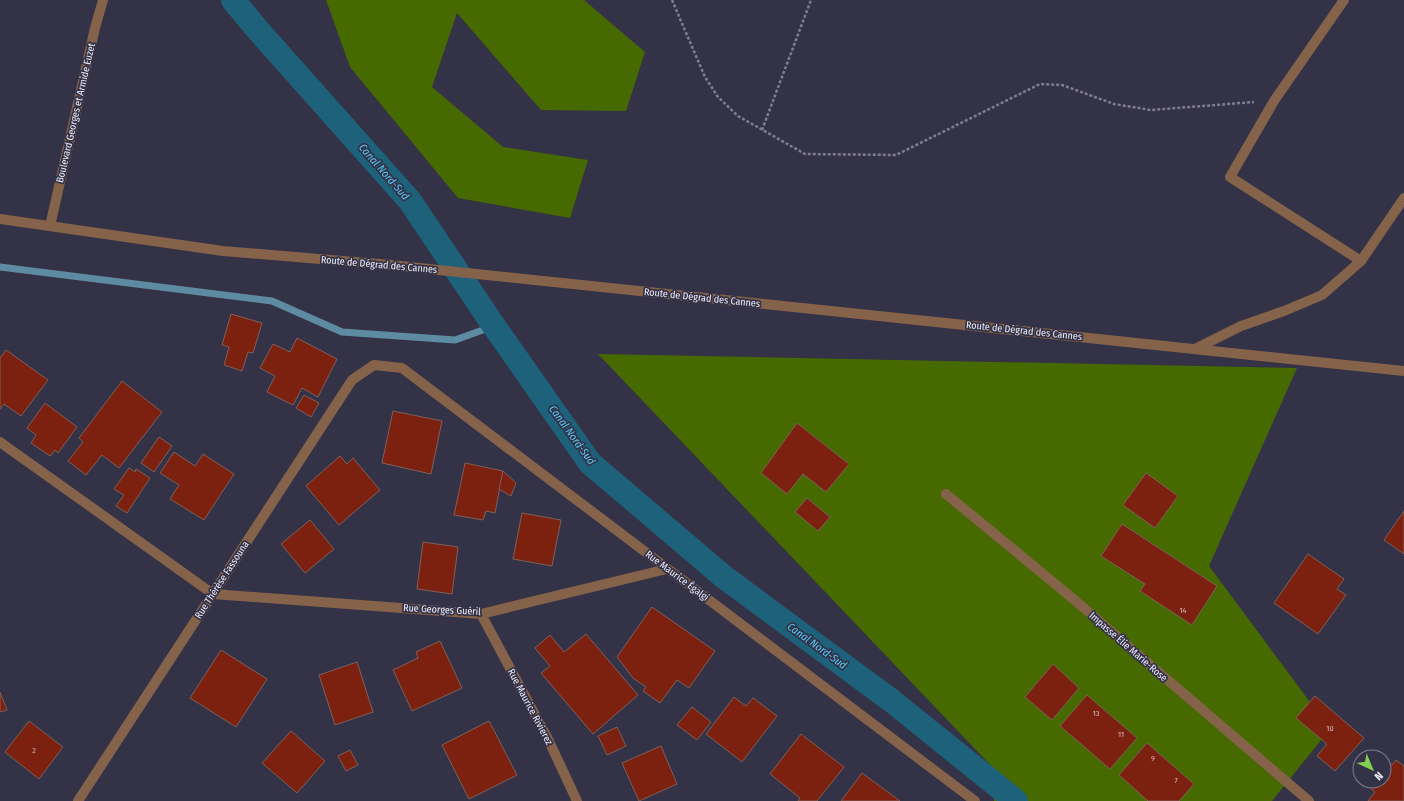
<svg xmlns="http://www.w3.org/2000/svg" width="1404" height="801" font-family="'Fira Sans Condensed',sans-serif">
	<rect width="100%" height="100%" fill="#343246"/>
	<!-- forest -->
	<g fill="#476a00">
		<polygon points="326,0 584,0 645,52 626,111 541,110 457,13 432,87 503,147 588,160 570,218 458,198 350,67"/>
		<polygon points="598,354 1297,368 1209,566 1330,729 1272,801 994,801 997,772"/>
	</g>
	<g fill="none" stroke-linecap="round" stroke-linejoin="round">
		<!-- stream -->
		<polyline stroke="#5d8ba1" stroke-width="7" points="0,267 272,301 342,332 455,340 494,326"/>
		<!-- canal -->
		<polyline stroke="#1e617b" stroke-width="24" points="233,0 257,29 410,201 494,326 590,463 724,577 892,701 1016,801"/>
	</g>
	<!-- building -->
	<g fill="#7c210f" stroke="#7c615b">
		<polygon points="231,314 262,323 253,353 248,352 242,371 224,365 229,347 222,345"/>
		<polygon points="297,338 337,359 318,397 302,388 293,405 267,392 275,376 260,368 273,344 290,352"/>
		<polygon points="6,350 48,380 21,416 4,404 0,409 0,358"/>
		<polygon points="122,381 162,412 119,468 102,455 86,475 68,461 83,442 79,438"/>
		<polygon points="304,395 319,403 311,417 296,408"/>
		<polygon points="45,403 77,427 58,453 55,450 50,456 31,443 36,435 27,428"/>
		<polygon points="393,411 442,421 431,474 382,463"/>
		<polygon points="797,423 849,464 826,492 803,474 787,494 761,473"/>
		<polygon points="159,437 172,446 154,472 141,463"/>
		<polygon points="174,452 195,466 203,454 234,474 204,520 170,499 179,485 160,473"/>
		<polygon points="340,456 347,464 353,458 380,490 339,525 306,486"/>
		<polygon points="465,463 503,471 495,513 486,511 483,520 454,515"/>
		<polygon points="129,468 135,472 136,469 150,478 127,513 116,506 124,495 114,489"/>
		<polygon points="503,471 516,483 511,496 499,489"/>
		<polygon points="1146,473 1178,496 1155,528 1123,505"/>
		<polygon points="807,498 830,517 818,531 795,512"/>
		<polygon points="1404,511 1404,554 1384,540"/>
		<polygon points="522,513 561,520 552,566 513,559"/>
		<polygon points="310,520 334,549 305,573 281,544"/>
		<polygon points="1122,524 1217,586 1192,625 1140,591 1145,584 1101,556"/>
		<polygon points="423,542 458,547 452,594 417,589"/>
		<polygon points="1308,554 1344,579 1337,589 1346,595 1318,634 1274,603"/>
		<polygon points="652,607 715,651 689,688 677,680 660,703 643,691 646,687 633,678 617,657"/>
		<polygon points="586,634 638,695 593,734 541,673 550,666 535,648 550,635 564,652"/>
		<polygon points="440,641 462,688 412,711 393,670 418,658 416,652"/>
		<polygon points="221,650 267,679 236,727 190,698"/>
		<polygon points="357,662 373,712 335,725 319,675"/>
		<polygon points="1053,664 1079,688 1052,720 1025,697"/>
		<polygon points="0,692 7,710 0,712"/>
		<polygon points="1087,695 1137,738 1110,769 1060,726"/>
		<polygon points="1315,696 1364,738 1335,771 1317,756 1327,744 1296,718"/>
		<polygon points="734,697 746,706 753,698 777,716 742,762 706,734"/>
		<polygon points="692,707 711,722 697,740 677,725"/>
		<polygon points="29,721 63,747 39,779 5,752"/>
		<polygon points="489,721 517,775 469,799 442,745"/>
		<polygon points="617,727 626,746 607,755 598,736"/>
		<polygon points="291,731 325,761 297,793 262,763"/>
		<polygon points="801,734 844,767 817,801 798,801 800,798 770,774"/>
		<polygon points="1147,743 1194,784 1179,801 1148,801 1119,775"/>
		<polygon points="661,746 677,784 639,801 622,763"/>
		<polygon points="350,750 358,765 346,771 338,756"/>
		<polygon points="1384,758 1392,765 1396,760 1404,766 1404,801 1368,801 1375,792 1362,781 1384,781"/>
		<polygon points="862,773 900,801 841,801"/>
	</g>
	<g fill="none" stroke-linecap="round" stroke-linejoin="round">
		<!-- path -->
		<g stroke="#7f7d8e" stroke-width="2.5" stroke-dasharray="3 2" stroke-linecap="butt">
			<polyline points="672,0 705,77 718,97 738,116 805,154 896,155 1040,84 1062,85 1114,104 1151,110 1254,102"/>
			<polyline points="762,130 811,0"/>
		</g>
		<!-- minor -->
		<g stroke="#85624a" stroke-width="10">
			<polyline points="1344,0 1274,101 1230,177 1361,261"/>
			<polyline points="0,219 223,251 391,265 1404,371"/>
			<polyline points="50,226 95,28 103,0"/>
			<polyline points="1195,349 1241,326 1284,311 1322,295 1361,261 1404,198"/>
			<polyline points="0,442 213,594 481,614 667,569"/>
			<polyline points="946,494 1071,597 1309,801"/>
			<polyline points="481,614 548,739 577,801"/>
			<polyline points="78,801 352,380 374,365 402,368 975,801"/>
		</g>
	</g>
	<g text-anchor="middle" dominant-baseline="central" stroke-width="3.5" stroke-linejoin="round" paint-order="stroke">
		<!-- number labels -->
		<g font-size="8" fill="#d2bbc0">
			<text x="1183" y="610">14</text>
			<text x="1096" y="713">13</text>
			<text x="1330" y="728">10</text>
			<text x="1121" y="734">11</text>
			<text x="34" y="750">2</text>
			<text x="1153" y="758">9</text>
			<text x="1176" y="780">7</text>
		</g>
		<!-- street labels -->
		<g font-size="10" fill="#efeefb" stroke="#343246">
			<text transform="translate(76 113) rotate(-77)">Boulevard Georges et Armide Euzet</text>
			<text transform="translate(379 265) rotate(5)">Route de Dégrad des Cannes</text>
			<text transform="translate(702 298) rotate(6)">Route de Dégrad des Cannes</text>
			<text transform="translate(1024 331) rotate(6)">Route de Dégrad des Cannes</text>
			<text transform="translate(677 576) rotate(37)">Rue Maurice Égalgi</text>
			<text transform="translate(222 580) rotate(-57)">Rue Thérèse Fassouna</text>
			<text transform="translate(442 610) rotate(3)">Rue Georges Guéril</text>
			<text transform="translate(1128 647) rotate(41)">Impasse Élie Marie-Rose</text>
			<text transform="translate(530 707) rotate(62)">Rue Maurice Rivierez</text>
		</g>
		<!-- water labels -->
		<g font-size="11" font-style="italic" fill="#54cefe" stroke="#343246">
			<text transform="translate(384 172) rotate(49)">Canal Nord-Sud</text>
			<text transform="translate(572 435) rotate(54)">Canal Nord-Sud</text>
			<text transform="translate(817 646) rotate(36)">Canal Nord-Sud</text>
		</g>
	</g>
	<!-- north arrow -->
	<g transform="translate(1372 769) rotate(136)"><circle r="19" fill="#343246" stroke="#7f7d8e"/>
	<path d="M0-3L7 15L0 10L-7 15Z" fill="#81d051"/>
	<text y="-6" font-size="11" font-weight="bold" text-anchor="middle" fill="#efeefb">N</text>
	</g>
</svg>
